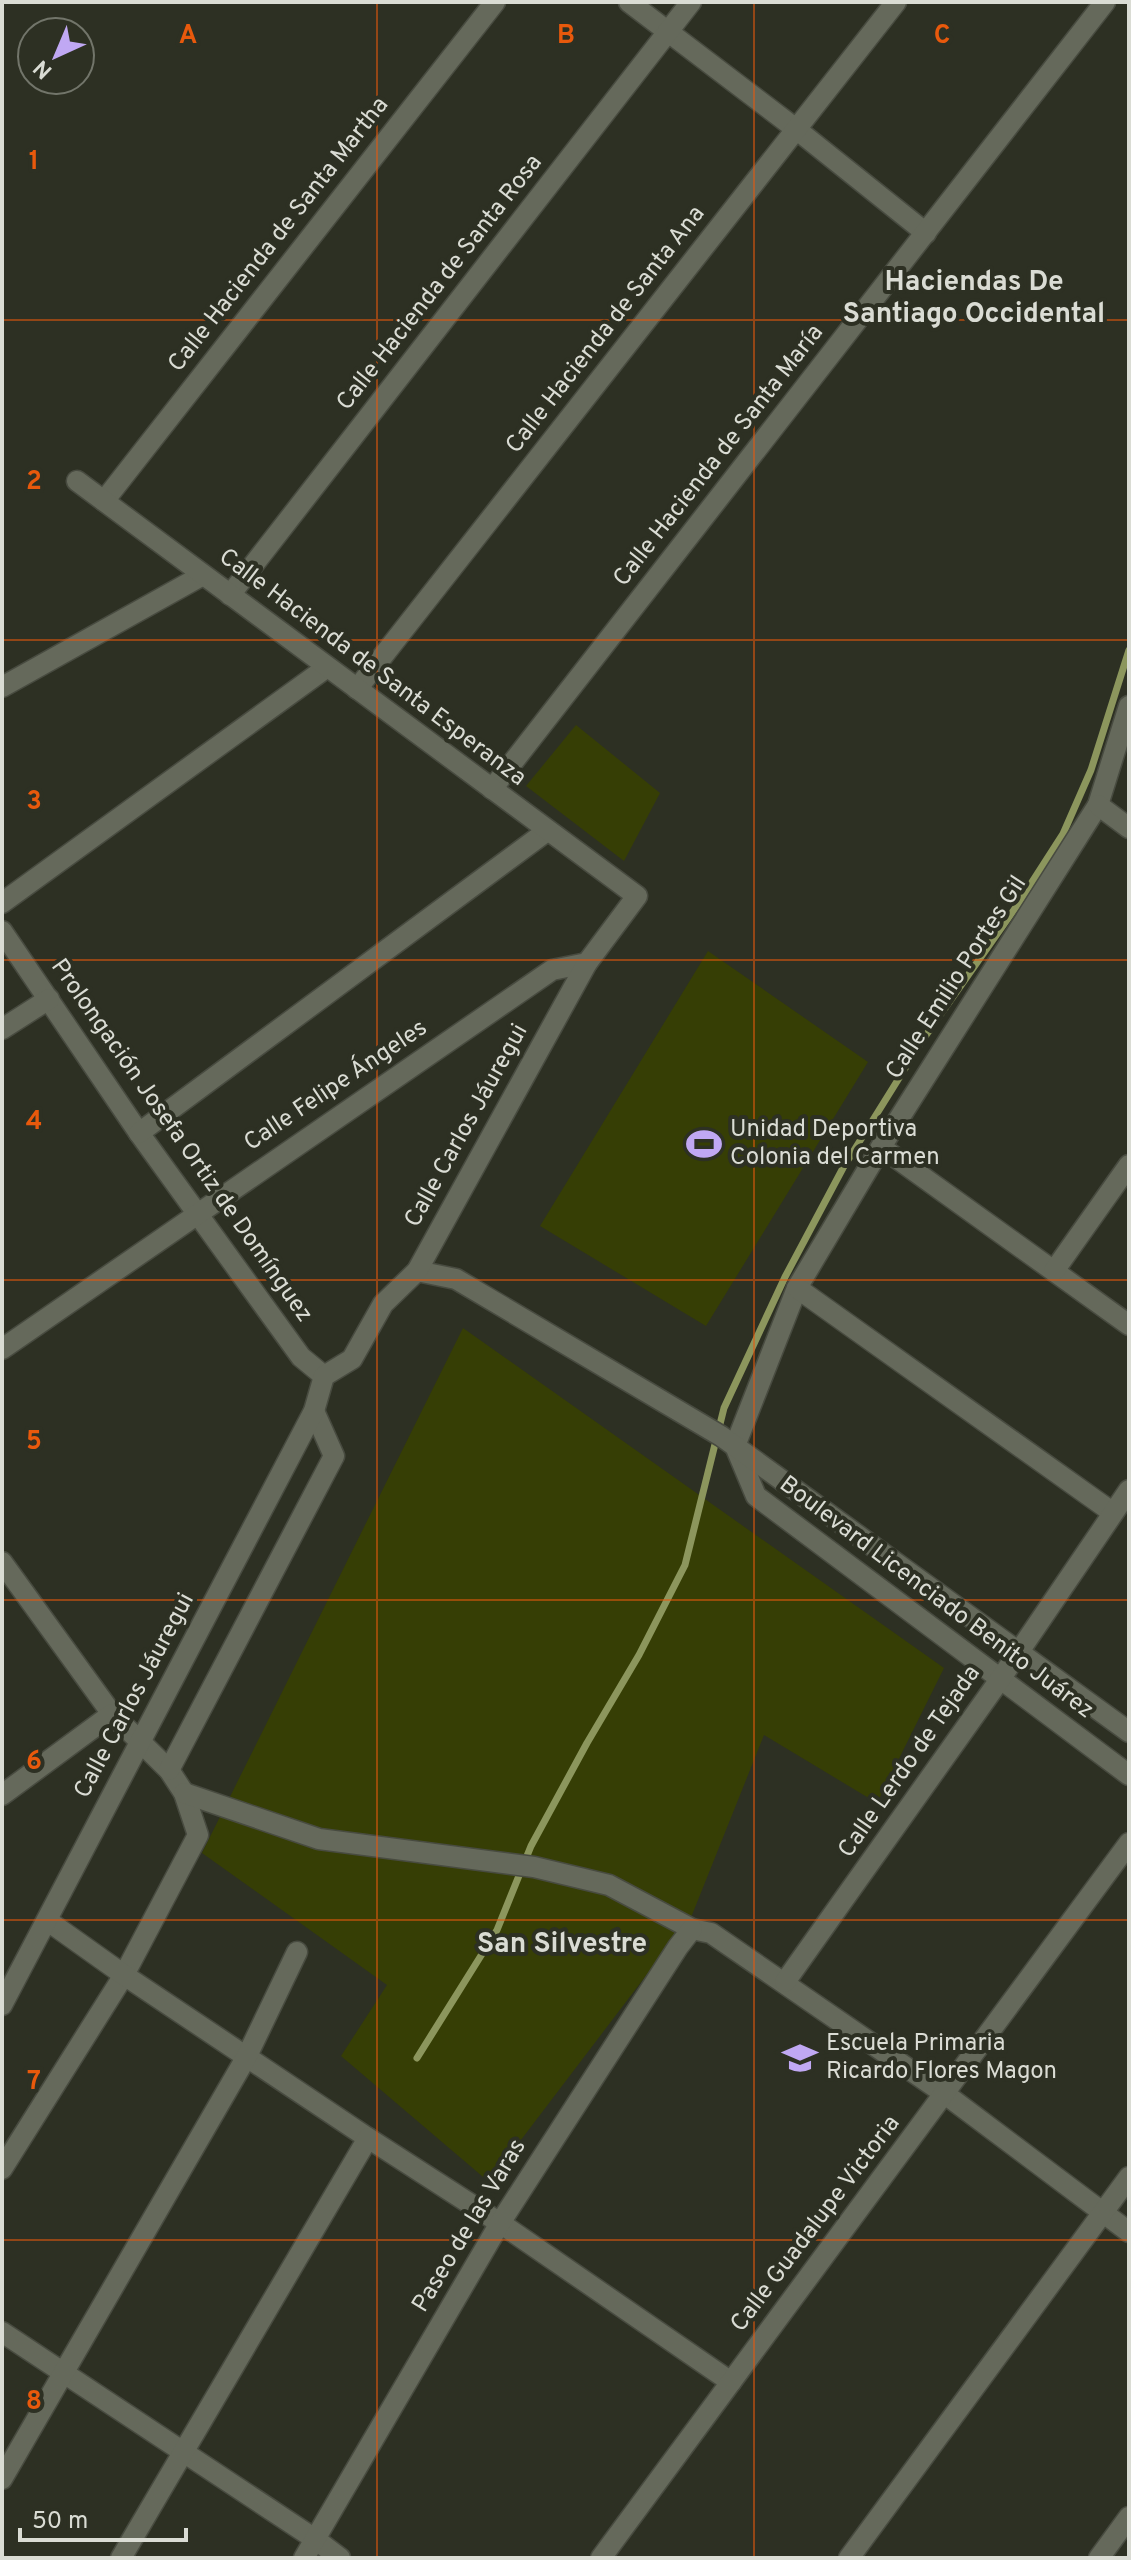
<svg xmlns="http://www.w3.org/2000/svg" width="1131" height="2560" font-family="Overpass,sans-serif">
	<rect width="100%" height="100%" fill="#2d3023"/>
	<!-- green -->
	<g fill="#363e05">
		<polygon points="576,725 660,793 624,861 526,786"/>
		<polygon points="708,951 868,1062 706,1326 540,1226"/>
		<polygon points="463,1328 944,1668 877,1803 764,1735 692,1915 489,2182 341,2056 387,1985 202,1853"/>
	</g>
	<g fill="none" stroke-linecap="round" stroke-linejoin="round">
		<!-- stream -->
		<polyline stroke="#8c965d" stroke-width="7" points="417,2058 497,1930 531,1846 587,1743 639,1655 685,1565 724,1408 785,1277 843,1168 924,1038 1016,907 1063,834 1091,770 1129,650"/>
		<!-- minor casing -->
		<g stroke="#484b40" stroke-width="23">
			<g id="minor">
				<polyline points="629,2 796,129 926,233"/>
				<polyline points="104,501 495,2"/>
				<polyline points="230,595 691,2"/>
				<polyline points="2,687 203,575"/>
				<polyline points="357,689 896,2"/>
				<polyline points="1129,706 1098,805 881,1147 797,1288 735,1446 756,1496 1129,1775"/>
				<polyline points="492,789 1105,2"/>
				<polyline points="1098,805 1129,828"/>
				<polyline points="2,903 326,668"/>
				<polyline points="2,931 139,1133 301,1357 324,1376"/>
				<polyline points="2,1029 49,999"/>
				<polyline points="139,1133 547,831"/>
				<polyline points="881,1147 1129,1325"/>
				<polyline points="417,1271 456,1279 721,1436 1129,1732"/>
				<polyline points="1054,1271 1129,1165"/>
				<polyline points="797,1288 1112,1512"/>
				<polyline points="2,1349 552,970 587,963"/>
				<polyline points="2,1562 112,1714 169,1770 184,1793 198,1835 124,1975 2,2169"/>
				<polyline points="169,1770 334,1456 314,1411"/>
				<polyline points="184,1793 319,1839 534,1867 609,1885 692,1929 711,1933 945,2094 1129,2232"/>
				<polyline points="2,1795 112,1714"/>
				<polyline points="48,1921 124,1975 368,2138 500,2223 731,2382"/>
				<polyline points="785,1982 1001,1678 1129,1490"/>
				<polyline points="2,2005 314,1411 324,1376 352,1359 383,1304 417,1271 587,963 637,896 77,481"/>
				<polyline points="2,2332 315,2539 340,2558"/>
				<polyline points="2,2479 247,2056 297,1952"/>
				<polyline points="121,2558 368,2138"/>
				<polyline points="304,2558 500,2223 678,1947 692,1929"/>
				<polyline points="601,2558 1129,1843"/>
				<polyline points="849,2558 1129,2177"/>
				<polyline points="1099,2558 1129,2517"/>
			</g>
		</g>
		<!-- minor -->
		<use href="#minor" stroke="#65695b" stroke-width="20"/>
	</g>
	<!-- grid -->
	<path fill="none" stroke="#e8590c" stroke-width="2" stroke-opacity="0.55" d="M377,2V2558M754,2V2558M2,320H1129M2,640H1129M2,960H1129M2,1280H1129M2,1600H1129M2,1920H1129M2,2240H1129"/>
	<!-- icons -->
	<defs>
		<g id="stadium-bare" transform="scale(2.76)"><path d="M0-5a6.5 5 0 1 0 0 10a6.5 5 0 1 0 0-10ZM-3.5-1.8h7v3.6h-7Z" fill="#c0a8f3" stroke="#2d3023" stroke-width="2.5" paint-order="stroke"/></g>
		<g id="school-bare" transform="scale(2.76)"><path d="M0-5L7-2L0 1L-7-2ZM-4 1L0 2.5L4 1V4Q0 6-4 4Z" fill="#c0a8f3" stroke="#2d3023" stroke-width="2.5" paint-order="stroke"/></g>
	</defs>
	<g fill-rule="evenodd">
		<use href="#stadium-bare" x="704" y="1144"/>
		<use href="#school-bare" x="800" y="2058"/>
	</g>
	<g text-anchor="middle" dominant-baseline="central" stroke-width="8" stroke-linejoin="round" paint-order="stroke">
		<!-- street labels -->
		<g font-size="24" fill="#dadcd4" stroke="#2d3023">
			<text transform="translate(279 235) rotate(-52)">Calle Hacienda de Santa Martha</text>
			<text transform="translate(440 283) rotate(-52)">Calle Hacienda de Santa Rosa</text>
			<text transform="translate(606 330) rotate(-52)">Calle Hacienda de Santa Ana</text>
			<text transform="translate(719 456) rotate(-52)">Calle Hacienda de Santa María</text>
			<text transform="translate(372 668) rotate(37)">Calle Hacienda de Santa Esperanza</text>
			<text transform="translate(957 978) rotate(-57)">Calle Emilio Portes Gil</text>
			<text transform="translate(336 1086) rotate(-34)">Calle Felipe Ángeles</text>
			<text transform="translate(467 1126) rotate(-61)">Calle Carlos Jáuregui</text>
			<text transform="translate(181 1141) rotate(55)">Prolongación Josefa Ortiz de Domínguez</text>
			<text transform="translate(936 1598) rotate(37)">Boulevard Licenciado Benito Juárez</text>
			<text transform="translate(135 1696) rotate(-62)">Calle Carlos Jáuregui</text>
			<text transform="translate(910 1762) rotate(-55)">Calle Lerdo de Tejada</text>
			<text transform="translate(816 2224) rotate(-53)">Calle Guadalupe Victoria</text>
			<text transform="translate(470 2226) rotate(-59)">Paseo de las Varas</text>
		</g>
		<!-- poi labels -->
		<g font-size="24" fill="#dadcd4" stroke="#2d3023" text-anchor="start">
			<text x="730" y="1130">Unidad Deportiva<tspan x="730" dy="28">Colonia del Carmen</tspan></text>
			<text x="826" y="2044">Escuela Primaria<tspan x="826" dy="28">Ricardo Flores Magon</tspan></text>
		</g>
		<!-- quarter labels -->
		<g font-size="28" font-weight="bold" fill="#dadcd4" stroke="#2d3023">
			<text x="974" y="283">Haciendas De<tspan x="974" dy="32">Santiago Occidental</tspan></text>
			<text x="562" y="1945">San Silvestre</text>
		</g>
	</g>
	<g font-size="26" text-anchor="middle" font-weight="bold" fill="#e8590c" stroke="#2d3023" stroke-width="8" stroke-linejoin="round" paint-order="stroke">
		<text x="188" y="43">A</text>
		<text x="566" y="43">B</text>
		<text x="942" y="43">C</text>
		<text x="34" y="169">1</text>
		<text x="34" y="489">2</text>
		<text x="34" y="809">3</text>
		<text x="34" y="1129">4</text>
		<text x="34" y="1449">5</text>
		<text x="34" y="1769">6</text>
		<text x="34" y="2089">7</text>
		<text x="34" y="2409">8</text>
	</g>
	<!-- border -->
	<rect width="1131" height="2560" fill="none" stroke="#dadcd4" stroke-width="8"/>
	<!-- north arrow -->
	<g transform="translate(56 56) rotate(224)"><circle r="38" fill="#2d3023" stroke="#72756a" stroke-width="2"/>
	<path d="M0-6L14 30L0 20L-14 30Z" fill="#c0a8f3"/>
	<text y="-12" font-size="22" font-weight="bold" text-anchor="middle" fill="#dadcd4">N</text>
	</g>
	<!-- scale -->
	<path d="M20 2528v12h166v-12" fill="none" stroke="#dadcd4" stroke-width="4"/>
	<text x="32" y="2528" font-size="24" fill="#dadcd4" stroke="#2d3023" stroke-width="6" paint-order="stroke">50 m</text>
</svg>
